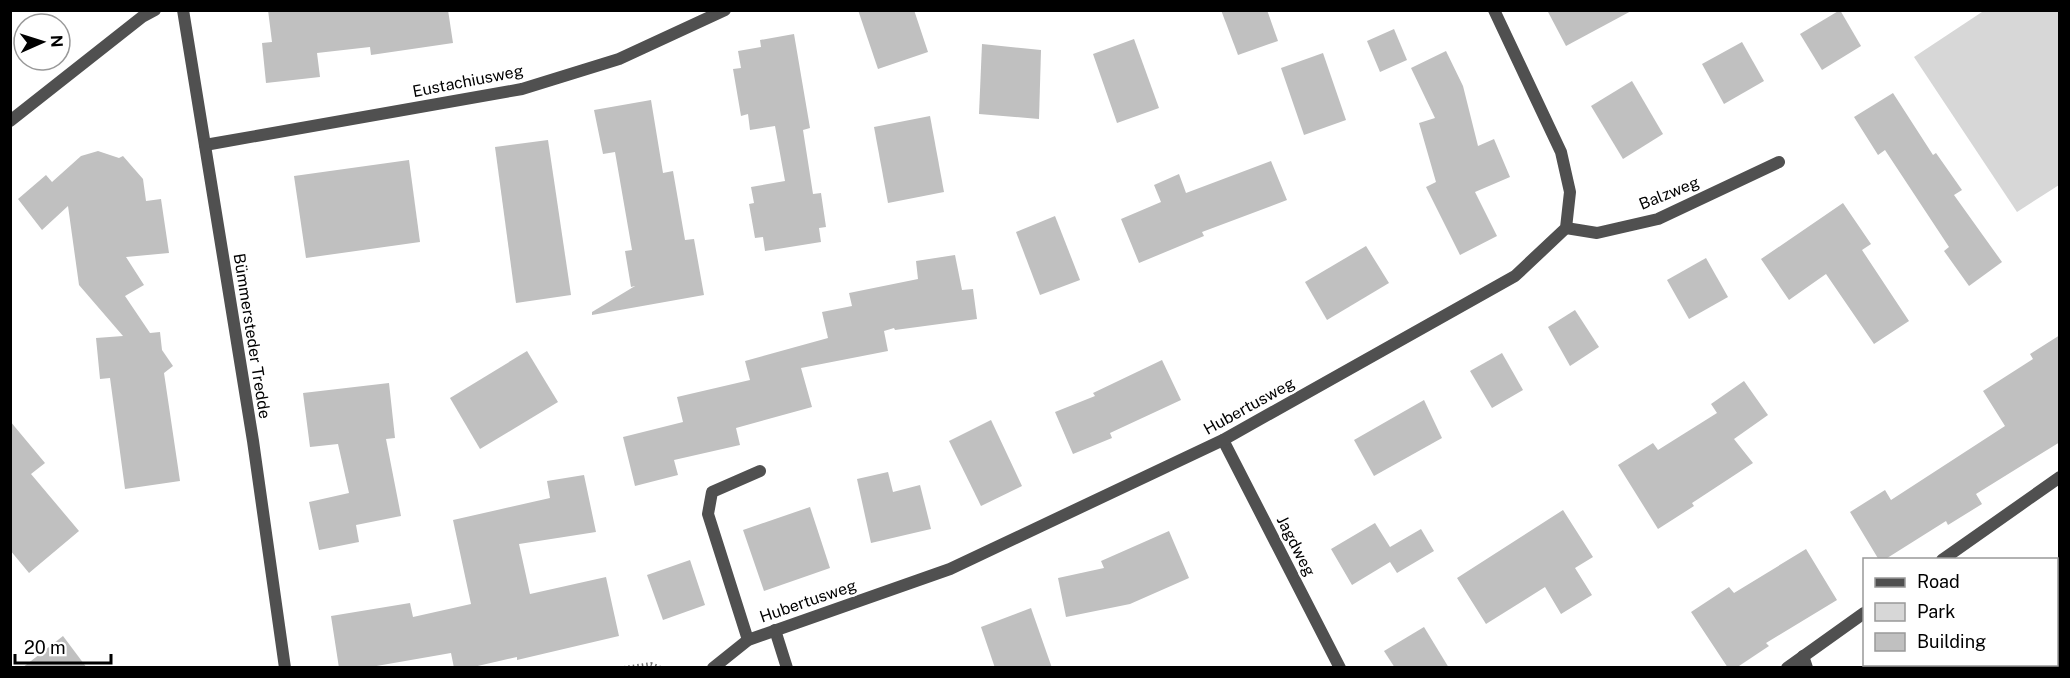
<svg xmlns="http://www.w3.org/2000/svg" width="2070" height="678" font-family="'Public Sans',sans-serif">
	<rect width="100%" height="100%" fill="#fff"/>
	<!-- green -->
	<polygon fill="#d7d7d7" points="1985,10 2059,11 2059,185 2017,212 1914,57"/>
	<!-- building -->
	<g fill="#c0c0c0">
		<polygon points="268,10 448,10 453,43 371,55 370,47 317,53 320,77 266,83 262,43 272,42"/>
		<polygon points="858,10 914,10 928,52 878,69"/>
		<polygon points="1221,10 1267,10 1278,41 1238,55"/>
		<polygon points="1547,10 1633,10 1566,46"/>
		<polygon points="1840,10 1861,46 1822,70 1800,34"/>
		<polygon points="1394,29 1407,60 1380,72 1367,41"/>
		<polygon points="794,34 810,128 803,130 813,194 821,193 826,227 819,228 821,242 765,251 763,237 755,238 749,204 754,203 751,187 785,181 775,126 750,130 748,114 741,116 733,69 741,68 738,51 761,47 760,40"/>
		<polygon points="1134,39 1159,108 1117,123 1093,54"/>
		<polygon points="1742,42 1764,81 1724,104 1702,64"/>
		<polygon points="982,44 1041,50 1039,119 979,114"/>
		<polygon points="1446,51 1463,86 1478,146 1494,139 1510,177 1475,192 1497,236 1460,255 1426,187 1436,182 1419,123 1435,118 1411,68"/>
		<polygon points="1323,53 1346,120 1304,135 1281,68"/>
		<polygon points="1632,81 1663,134 1623,159 1591,106"/>
		<polygon points="1893,93 1933,155 1936,153 1962,190 1954,195 2002,262 1969,286 1944,251 1949,247 1885,150 1878,155 1854,117"/>
		<polygon points="651,100 663,173 673,171 685,240 694,239 704,295 592,315 592,312 635,286 631,287 625,251 632,250 615,152 603,154 594,110"/>
		<polygon points="930,116 944,192 888,203 874,127"/>
		<polygon points="548,140 571,295 516,303 495,147"/>
		<polygon points="98,151 119,158 123,156 143,179 146,201 161,199 169,253 126,257 144,285 125,296 150,333 160,332 162,350 173,366 164,373 180,481 125,489 110,378 100,379 96,338 123,336 79,285 68,206 42,230 18,199 46,175 52,182 81,156"/>
		<polygon points="409,160 420,242 306,258 294,176"/>
		<polygon points="1271,161 1287,200 1202,232 1204,236 1139,263 1121,219 1161,202 1154,185 1179,174 1186,193"/>
		<polygon points="1843,203 1871,244 1862,250 1909,321 1874,344 1826,274 1789,300 1761,259"/>
		<polygon points="1055,216 1080,280 1040,295 1016,232"/>
		<polygon points="1366,246 1389,283 1327,320 1305,282"/>
		<polygon points="955,255 962,290 973,289 977,319 895,330 894,328 884,331 888,351 801,368 812,407 736,428 740,445 674,460 678,475 635,486 623,437 683,422 677,397 750,380 745,361 828,338 822,312 852,306 849,293 918,279 916,261"/>
		<polygon points="1706,258 1728,297 1689,319 1667,280"/>
		<polygon points="1575,310 1599,347 1570,366 1548,327"/>
		<polygon points="2060,335 2060,442 1976,494 1982,504 1948,525 1946,521 1884,560 1879,560 1850,512 1885,490 1891,500 2005,426 1983,391 2033,359 2030,354"/>
		<polygon points="527,351 558,402 480,449 450,398"/>
		<polygon points="1502,353 1523,390 1492,408 1470,371"/>
		<polygon points="1162,360 1181,400 1110,433 1112,438 1073,454 1055,412 1095,396 1093,393"/>
		<polygon points="1744,381 1768,415 1734,439 1753,463 1692,503 1694,506 1658,529 1618,465 1653,443 1658,450 1717,413 1711,404"/>
		<polygon points="389,383 395,438 386,439 401,516 356,525 359,542 319,550 309,502 349,493 338,444 310,447 303,393"/>
		<polygon points="1424,400 1442,438 1374,476 1354,440"/>
		<polygon points="991,420 1022,486 981,506 949,441"/>
		<polygon points="10,421 45,463 31,474 79,531 29,573 10,550"/>
		<polygon points="888,472 893,492 920,485 931,529 871,543 857,479"/>
		<polygon points="584,475 596,532 519,544 530,594 606,577 619,636 517,660 517,657 469,668 454,668 451,653 365,668 339,668 331,616 410,603 413,617 471,604 453,520 550,498 547,481"/>
		<polygon points="810,507 830,568 764,591 743,530"/>
		<polygon points="1563,510 1593,557 1575,568 1592,595 1561,614 1545,587 1486,624 1457,578"/>
		<polygon points="1375,523 1390,547 1421,529 1434,551 1397,573 1390,562 1352,585 1331,549"/>
		<polygon points="1169,531 1189,578 1130,604 1066,617 1058,578 1104,568 1101,561"/>
		<polygon points="1806,549 1837,600 1766,643 1769,646 1736,668 1728,668 1691,612 1729,587 1734,593"/>
		<polygon points="690,560 705,605 663,620 647,575"/>
		<polygon points="1031,608 1052,668 995,668 981,627"/>
		<polygon points="1424,627 1449,668 1395,668 1384,651"/>
		<polygon points="63,636 87,668 22,668"/>
	</g>
	<g fill="none" stroke-linecap="round" stroke-linejoin="round">
		<!-- path -->
		<polyline stroke="#727272" stroke-width="4" stroke-dasharray="1.5 3" stroke-linecap="butt" points="624,668 651,664 661,668"/>
		<!-- lane -->
		<g stroke="#505050" stroke-width="12">
			<polyline points="775,630 787,668"/>
			<polyline points="748,640 708,514 712,492 760,471"/>
		</g>
		<!-- street -->
		<g stroke="#505050" stroke-width="12">
			<polyline points="183,10 253,441 285,668"/>
			<polyline points="10,121 142,17 155,10"/>
			<polyline points="205,145 522,89 619,59 725,10"/>
			<polyline points="1566,228 1597,233 1658,219 1779,162"/>
			<polyline points="1223,440 1340,668"/>
			<polyline points="1942,560 2060,477"/>
			<polyline points="1803,656 1807,668"/>
			<polyline points="713,668 748,640 950,569 1223,440 1515,276 1566,228 1570,192 1561,152 1494,10"/>
			<polyline points="1787,668 1864,613"/>
		</g>
	</g>
	<g text-anchor="middle" dominant-baseline="central" stroke-width="5" stroke-linejoin="round" paint-order="stroke">
		<!-- street labels -->
		<g font-size="16" fill="#000" stroke="#fff">
			<text transform="translate(468 81) rotate(-11)">Eustachiusweg</text>
			<text transform="translate(1669 193) rotate(-22)">Balzweg</text>
			<text transform="translate(252 336) rotate(81)">Bümmersteder Tredde</text>
			<text transform="translate(1249 406) rotate(-29)">Hubertusweg</text>
			<text transform="translate(1296 546) rotate(63)">Jagdweg</text>
			<text transform="translate(808 601) rotate(-19)">Hubertusweg</text>
		</g>
	</g>
	<!-- border -->
	<rect width="2070" height="678" fill="none" stroke="#000000" stroke-width="24"/>
	<!-- legend -->
	<rect x="1863" y="558" width="195" height="108" fill="#ffffff" stroke="#999999" stroke-width="1.5"/>
	<rect x="1875" y="578" width="30" height="9" fill="#505050" stroke="#999999" stroke-width="1.5"/>
	<text x="1917" y="588" font-size="18" fill="#000000">Road</text>
	<rect x="1875" y="603" width="30" height="18" fill="#d7d7d7" stroke="#999999" stroke-width="1.5"/>
	<text x="1917" y="618" font-size="18" fill="#000000">Park</text>
	<rect x="1875" y="633" width="30" height="18" fill="#c0c0c0" stroke="#999999" stroke-width="1.5"/>
	<text x="1917" y="648" font-size="18" fill="#000000">Building</text>
	<!-- north arrow -->
	<g transform="translate(42 42) rotate(87)"><circle r="28" fill="#ffffff" stroke="#999999" stroke-width="1.5"/>
	<path d="M0-4.5L10 22L0 15L-10 22Z" fill="#000000"/>
	<text y="-9" font-size="16" font-weight="bold" text-anchor="middle" fill="#000000">N</text>
	</g>
	<!-- scale -->
	<path d="M15 654v9h96v-9" fill="none" stroke="#000000" stroke-width="3"/>
	<text x="24" y="654" font-size="18" fill="#000000" stroke="#ffffff" stroke-width="4.5" paint-order="stroke">20 m</text>
</svg>
